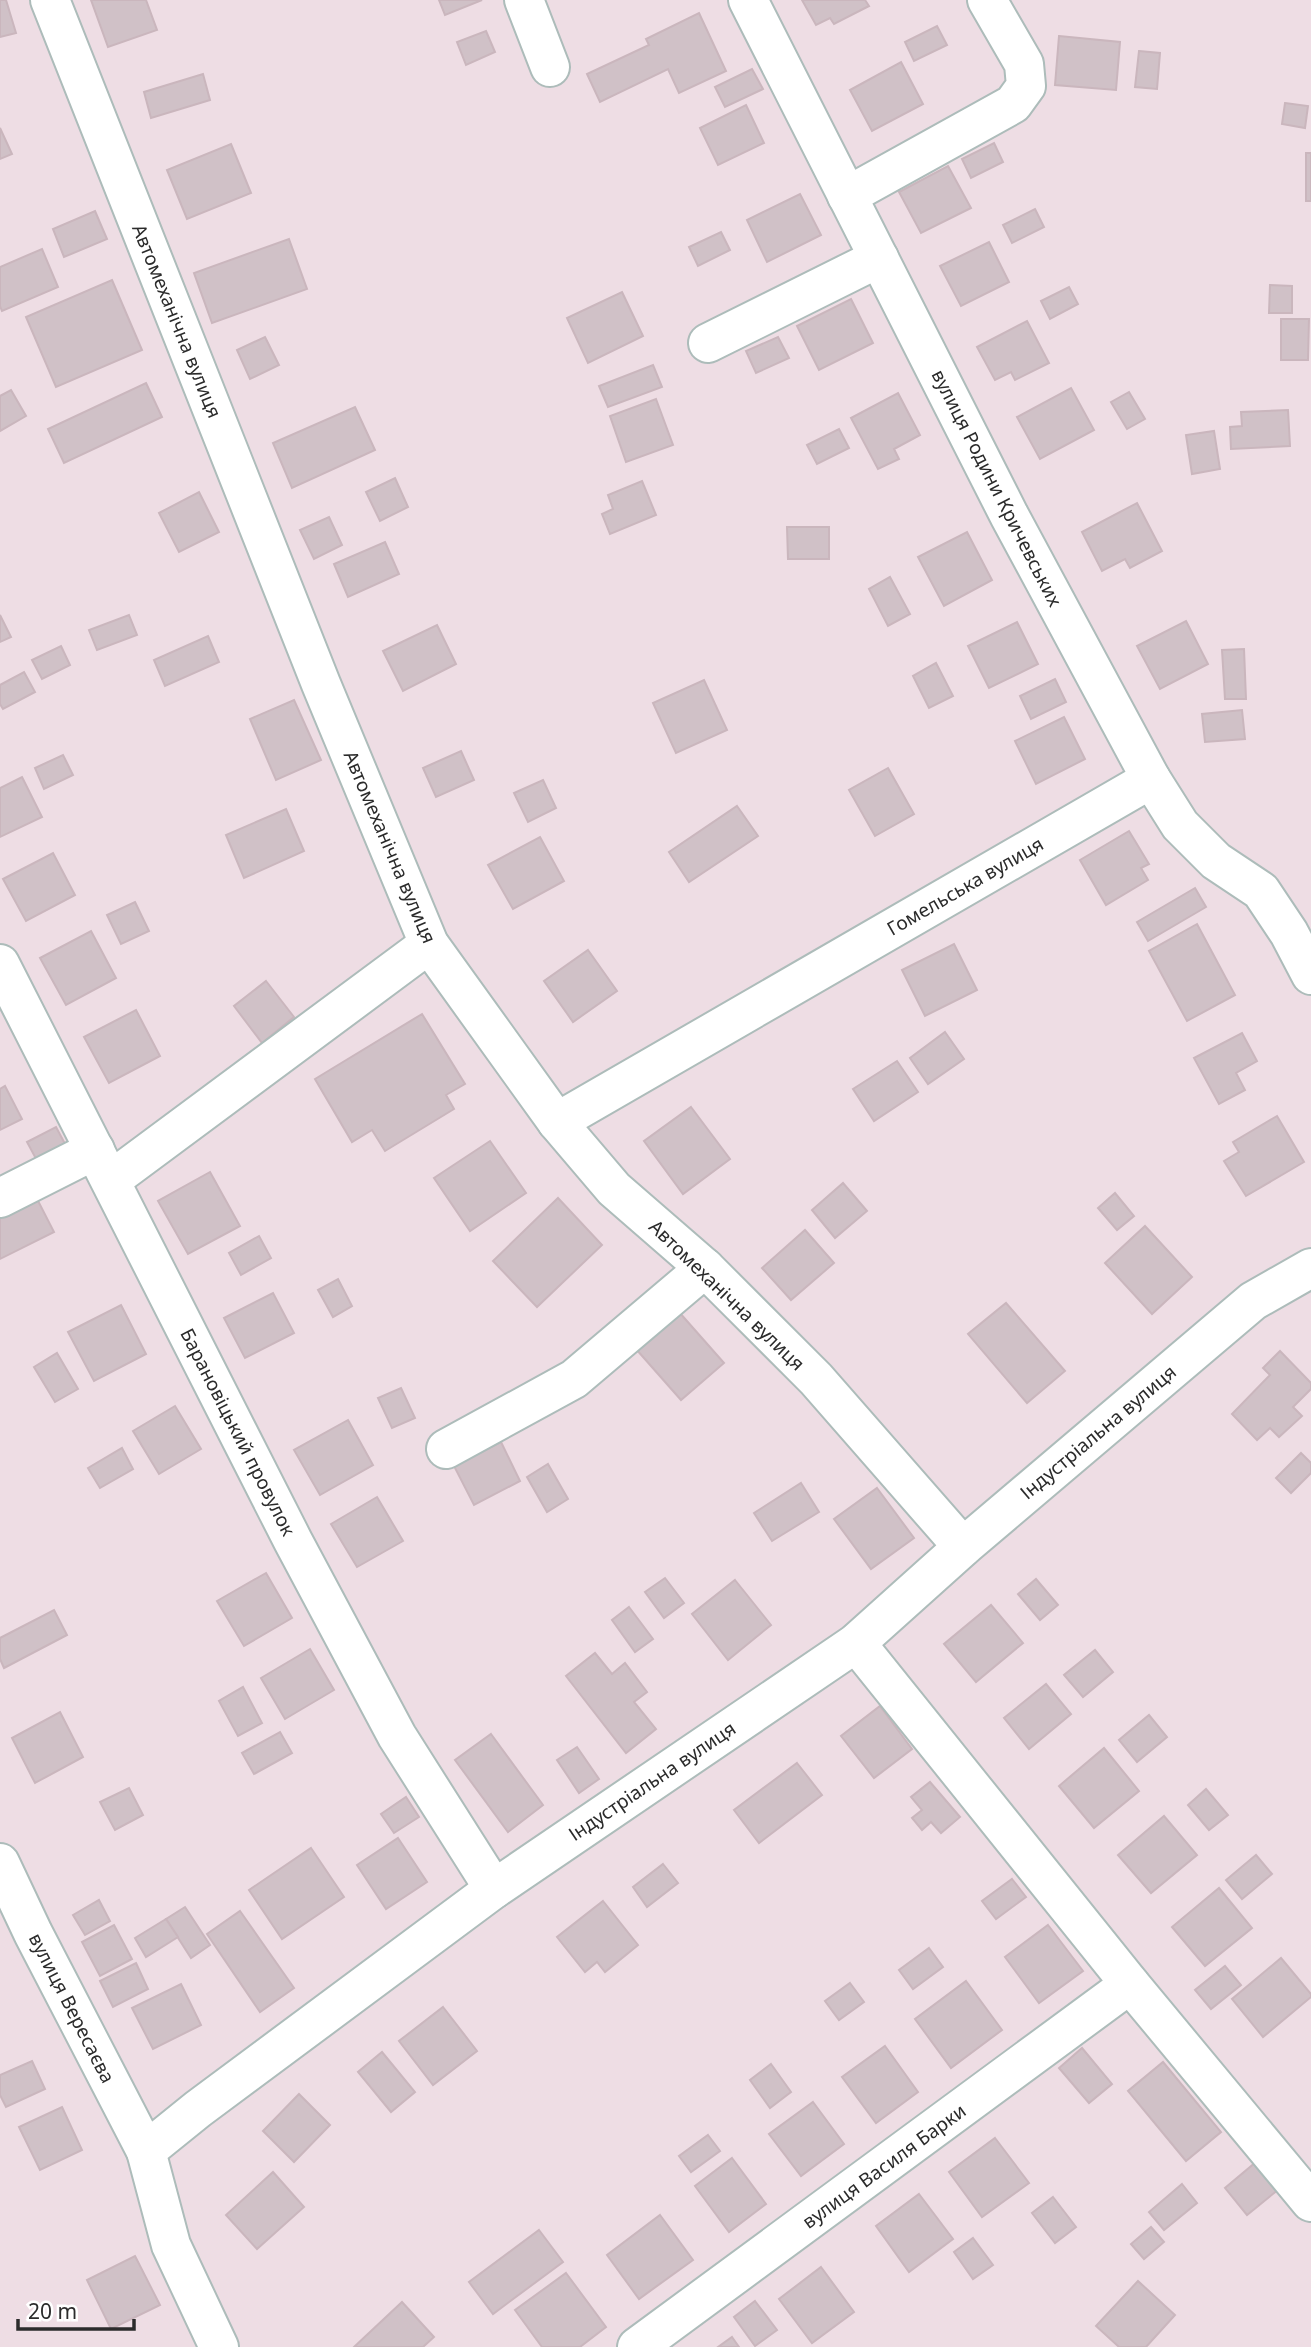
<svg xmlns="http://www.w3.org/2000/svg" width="1311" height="2347" font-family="'Noto Sans',sans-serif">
	<rect width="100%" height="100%" fill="#eedde4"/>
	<!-- building -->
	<g fill="#d0c1c7" stroke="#cab6bd" stroke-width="2">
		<polygon points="0,0 6,0 16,33 0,37"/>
		<polygon points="91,0 146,0 157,30 108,47"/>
		<polygon points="439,0 482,0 445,15"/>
		<polygon points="802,0 865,0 869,6 834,24 830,18 816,25"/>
		<polygon points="699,13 726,71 679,93 668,69 600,102 587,74 649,45 646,39"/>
		<polygon points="937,26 947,45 914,61 905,42"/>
		<polygon points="486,31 495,52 466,65 457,42"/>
		<polygon points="1059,36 1120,42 1116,90 1055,85"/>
		<polygon points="1139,51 1160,53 1157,89 1135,87"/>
		<polygon points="901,62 923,104 872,131 850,90"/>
		<polygon points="752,69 763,89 725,107 715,87"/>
		<polygon points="203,74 210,100 151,118 144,92"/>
		<polygon points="1285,103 1308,106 1305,128 1282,124"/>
		<polygon points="746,105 764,143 718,165 700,128"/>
		<polygon points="0,128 12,154 0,159"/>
		<polygon points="994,143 1003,162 971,178 962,159"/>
		<polygon points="231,144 251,193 187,219 167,170"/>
		<rect x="1306" y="153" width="5" height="48"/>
		<polygon points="948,166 971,208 921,233 899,192"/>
		<polygon points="800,194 821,235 767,262 747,220"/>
		<polygon points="1035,209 1044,227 1012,243 1003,225"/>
		<polygon points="95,211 107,239 64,257 53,229"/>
		<polygon points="721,232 730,250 698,266 689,247"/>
		<polygon points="289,239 307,289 212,323 194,273"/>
		<polygon points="989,242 1009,282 961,306 940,266"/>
		<polygon points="42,249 58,287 2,311 0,306 0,267"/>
		<polygon points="112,280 142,350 56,387 26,317"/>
		<polygon points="1270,285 1292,286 1292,313 1269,313"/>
		<polygon points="1069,287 1078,304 1050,319 1041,301"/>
		<polygon points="622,292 643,336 588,363 567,318"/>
		<polygon points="851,299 873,343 819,370 797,326"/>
		<polygon points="1281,319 1309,319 1308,360 1281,360"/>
		<polygon points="1027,321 1049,363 1015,380 1011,372 995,380 977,347"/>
		<polygon points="265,337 279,365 250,379 237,350"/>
		<polygon points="778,337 789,358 756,373 746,351"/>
		<polygon points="653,365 662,387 608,407 599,386"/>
		<polygon points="146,383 162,417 64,463 48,429"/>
		<polygon points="1071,388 1094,430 1040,459 1017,417"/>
		<polygon points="11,390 26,416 0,431 0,396"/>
		<polygon points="1129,392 1145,419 1127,429 1111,402"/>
		<polygon points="898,393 920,435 894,449 899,459 878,469 851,418"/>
		<polygon points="656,399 673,445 626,462 610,416"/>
		<polygon points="355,407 375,450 292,488 273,443"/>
		<polygon points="1288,410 1290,446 1231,449 1230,427 1242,426 1241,412"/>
		<polygon points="839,429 849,448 817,464 807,445"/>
		<polygon points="1214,431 1220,469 1192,474 1186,435"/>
		<polygon points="395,478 408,507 380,521 366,492"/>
		<polygon points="642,481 656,515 610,534 602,514 613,509 608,495"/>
		<polygon points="199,492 219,532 179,552 159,513"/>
		<polygon points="1137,503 1162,551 1130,568 1125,559 1102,571 1082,532"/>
		<polygon points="329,517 342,545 314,559 300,530"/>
		<polygon points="787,527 829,527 829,559 788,559"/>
		<polygon points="967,532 992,580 944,606 918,557"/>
		<polygon points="385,542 399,574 348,597 334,564"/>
		<polygon points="890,577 910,614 888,626 869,589"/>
		<polygon points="0,615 11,637 0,642"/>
		<polygon points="129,615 137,635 97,650 89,630"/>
		<polygon points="1186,621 1208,664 1160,689 1137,646"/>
		<polygon points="1017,622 1038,664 989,688 968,646"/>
		<polygon points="437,625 456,664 403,691 383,651"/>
		<polygon points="208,636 219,662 165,686 154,660"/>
		<polygon points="61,646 70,665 42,679 32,660"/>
		<polygon points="1244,649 1246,699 1225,699 1222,650"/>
		<polygon points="936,663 953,696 929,708 913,676"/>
		<polygon points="24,672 35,692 3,709 0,704 0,685"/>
		<polygon points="1055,679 1066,702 1031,719 1020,696"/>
		<polygon points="704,680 727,730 676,753 653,703"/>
		<polygon points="294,700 321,760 276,780 250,719"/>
		<polygon points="1242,710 1245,739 1205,742 1202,714"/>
		<polygon points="1064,717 1085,759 1036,784 1015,741"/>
		<polygon points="461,751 474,780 436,797 423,768"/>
		<polygon points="63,755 73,775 44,789 35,768"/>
		<polygon points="888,768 914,814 875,836 849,790"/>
		<polygon points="22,777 42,817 0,837 0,788"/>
		<polygon points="543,780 556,808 528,822 514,793"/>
		<polygon points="737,806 758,836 689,882 669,852"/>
		<polygon points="286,809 304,851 244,878 226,835"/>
		<polygon points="1129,831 1149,864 1141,868 1148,880 1106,905 1080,860"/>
		<polygon points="540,837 564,881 513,909 488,865"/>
		<polygon points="53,853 75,895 26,921 3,879"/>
		<polygon points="1195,888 1206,907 1148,941 1137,922"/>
		<polygon points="135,902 149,931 121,944 107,915"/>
		<polygon points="1197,924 1235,995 1187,1021 1149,951"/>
		<polygon points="91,931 116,978 66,1005 40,958"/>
		<polygon points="954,944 977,990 925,1016 902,970"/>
		<polygon points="588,950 617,991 573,1022 544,981"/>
		<polygon points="266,981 294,1017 262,1043 234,1006"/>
		<polygon points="136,1010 160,1056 109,1083 84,1037"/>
		<polygon points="422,1014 465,1084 446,1095 454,1109 385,1151 372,1130 352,1142 315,1079"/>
		<polygon points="945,1032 964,1059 928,1084 910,1058"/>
		<polygon points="1242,1033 1257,1061 1236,1073 1245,1090 1219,1104 1194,1058"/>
		<polygon points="897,1061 918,1092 874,1121 853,1089"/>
		<polygon points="5,1086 22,1119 0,1130 0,1089"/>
		<polygon points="691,1107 730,1159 683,1194 644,1141"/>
		<polygon points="1277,1116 1304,1162 1246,1196 1224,1161 1239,1152 1233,1142"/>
		<polygon points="56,1127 71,1155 42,1170 27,1142"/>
		<polygon points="490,1141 526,1193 470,1231 434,1178"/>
		<polygon points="210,1172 240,1226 188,1254 158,1201"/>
		<polygon points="843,1183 867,1211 835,1238 812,1210"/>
		<polygon points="34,1193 54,1232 0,1259 0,1209"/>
		<polygon points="1115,1193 1134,1216 1117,1230 1098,1208"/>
		<polygon points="558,1198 602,1245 537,1307 493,1261"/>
		<polygon points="1145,1226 1192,1277 1152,1314 1105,1263"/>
		<polygon points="805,1230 834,1263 791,1300 762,1268"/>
		<polygon points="259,1236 271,1258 241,1275 229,1253"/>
		<polygon points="338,1279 352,1306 333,1317 318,1290"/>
		<polygon points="273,1293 294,1333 245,1358 224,1318"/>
		<polygon points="1006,1303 1065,1371 1027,1403 968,1334"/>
		<polygon points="121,1305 146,1354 94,1381 68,1332"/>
		<polygon points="679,1312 724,1363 681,1400 636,1349"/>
		<polygon points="1280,1351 1311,1383 1311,1389 1293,1407 1302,1416 1279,1437 1270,1428 1257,1440 1232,1414 1270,1375 1263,1368"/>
		<polygon points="57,1353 78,1389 55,1402 34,1367"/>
		<polygon points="401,1388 415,1418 392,1428 378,1398"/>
		<polygon points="175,1406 201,1449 159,1474 133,1431"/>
		<polygon points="348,1420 373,1465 320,1495 294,1450"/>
		<polygon points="501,1442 520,1481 474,1505 454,1466"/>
		<polygon points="122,1448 133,1469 100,1488 88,1468"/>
		<polygon points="1301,1453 1311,1463 1311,1473 1291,1493 1276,1478"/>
		<polygon points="548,1464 568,1499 547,1512 527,1477"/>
		<polygon points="801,1483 819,1512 772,1541 754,1513"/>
		<polygon points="877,1488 914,1538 871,1569 834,1519"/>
		<polygon points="377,1497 403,1541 357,1567 331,1524"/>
		<polygon points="266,1573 292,1618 244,1646 217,1601"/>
		<polygon points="665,1578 684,1603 664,1618 645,1592"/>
		<polygon points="1036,1579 1058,1605 1040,1620 1018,1594"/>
		<polygon points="735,1580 771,1625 728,1660 692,1614"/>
		<polygon points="991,1605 1023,1643 976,1682 944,1644"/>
		<polygon points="629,1607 653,1639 635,1652 612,1620"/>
		<polygon points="54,1610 67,1635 4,1668 0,1659 0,1638"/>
		<polygon points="310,1649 334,1690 285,1719 261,1678"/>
		<polygon points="1095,1650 1113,1672 1083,1697 1064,1675"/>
		<polygon points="595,1653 612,1674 625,1663 647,1692 634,1702 656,1729 626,1753 566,1676"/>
		<polygon points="1046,1684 1071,1714 1029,1749 1004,1718"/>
		<polygon points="243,1687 262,1723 238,1736 219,1701"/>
		<polygon points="880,1706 912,1749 874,1778 841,1736"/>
		<polygon points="60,1712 83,1757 35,1783 12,1738"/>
		<polygon points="1149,1715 1167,1737 1137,1762 1119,1740"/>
		<polygon points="280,1732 292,1753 254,1774 242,1753"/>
		<polygon points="491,1734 543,1805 508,1832 455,1760"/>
		<polygon points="577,1747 599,1779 579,1793 557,1760"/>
		<polygon points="1104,1748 1139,1791 1094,1828 1059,1786"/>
		<polygon points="797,1763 822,1795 759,1843 734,1810"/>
		<polygon points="930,1782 960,1817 941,1833 931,1822 922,1830 912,1818 922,1810 911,1797"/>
		<polygon points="129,1788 143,1815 115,1830 100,1802"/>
		<polygon points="1206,1789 1228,1815 1209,1830 1188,1805"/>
		<polygon points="406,1797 419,1817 394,1833 381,1814"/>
		<polygon points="1164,1816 1197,1855 1151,1893 1118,1855"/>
		<polygon points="398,1838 427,1882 386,1909 357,1865"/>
		<polygon points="311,1848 344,1897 282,1939 249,1890"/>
		<polygon points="1256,1855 1272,1874 1242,1899 1226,1880"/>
		<polygon points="663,1864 678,1883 647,1907 633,1887"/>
		<polygon points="1012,1879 1026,1897 996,1919 982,1901"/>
		<polygon points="1219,1888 1252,1928 1205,1966 1172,1927"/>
		<polygon points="99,1900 110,1921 85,1935 73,1915"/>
		<polygon points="603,1901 638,1945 605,1972 597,1962 585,1972 557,1937"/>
		<polygon points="185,1907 210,1945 191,1958 166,1919"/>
		<polygon points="240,1911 294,1988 260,2012 207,1934"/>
		<polygon points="166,1919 178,1937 146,1957 135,1938"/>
		<polygon points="114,1925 132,1959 100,1976 82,1942"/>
		<polygon points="1048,1925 1083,1971 1039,2003 1005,1957"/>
		<polygon points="929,1948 943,1967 913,1989 899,1970"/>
		<polygon points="1281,1958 1311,1994 1311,1997 1263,2037 1232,1999"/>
		<polygon points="136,1963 148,1989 113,2007 100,1981"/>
		<polygon points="1225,1966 1241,1985 1211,2009 1195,1990"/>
		<polygon points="966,1981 1002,2030 951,2068 915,2019"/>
		<polygon points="850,1983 864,2002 839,2020 825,2001"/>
		<polygon points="181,1984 201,2025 153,2049 132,2008"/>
		<polygon points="443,2007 477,2051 433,2085 399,2041"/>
		<polygon points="885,2046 918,2092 876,2123 842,2077"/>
		<polygon points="1082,2048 1112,2084 1089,2103 1059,2068"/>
		<polygon points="382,2052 415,2092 391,2112 358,2072"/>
		<polygon points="32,2061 45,2089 6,2107 0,2095 0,2075"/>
		<polygon points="1163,2062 1221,2132 1186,2161 1128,2091"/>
		<polygon points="771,2064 791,2092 770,2108 750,2080"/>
		<polygon points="299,2094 330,2125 294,2162 263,2131"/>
		<polygon points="813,2102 844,2144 801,2176 769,2134"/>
		<polygon points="62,2107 82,2150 40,2170 19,2127"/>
		<polygon points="708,2135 720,2151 691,2172 679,2156"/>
		<polygon points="995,2138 1029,2183 982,2217 949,2172"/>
		<polygon points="732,2158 766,2204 729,2232 695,2186"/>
		<polygon points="1256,2162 1279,2189 1247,2215 1225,2188"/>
		<polygon points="273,2172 304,2207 257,2249 226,2215"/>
		<polygon points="1182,2184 1197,2203 1164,2230 1149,2212"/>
		<polygon points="919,2194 953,2239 909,2272 876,2226"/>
		<polygon points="1053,2197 1076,2227 1055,2243 1032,2213"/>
		<polygon points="660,2215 693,2260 639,2299 607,2255"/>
		<polygon points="1151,2227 1164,2242 1144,2259 1131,2244"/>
		<polygon points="539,2230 563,2262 493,2314 469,2282"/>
		<polygon points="973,2238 993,2265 973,2279 954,2252"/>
		<polygon points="135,2256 160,2305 111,2329 87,2280"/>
		<polygon points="821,2267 854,2312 812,2343 779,2299"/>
		<polygon points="566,2273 606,2327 580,2347 542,2347 515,2310"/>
		<polygon points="1138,2281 1175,2315 1146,2347 1119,2347 1096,2326"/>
		<polygon points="755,2301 777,2330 755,2346 734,2317"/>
		<polygon points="402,2302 434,2337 423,2347 354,2347"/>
		<polygon points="732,2337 739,2347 718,2347"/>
	</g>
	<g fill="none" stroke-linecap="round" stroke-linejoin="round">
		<!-- minor casing -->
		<g stroke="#adbcba" stroke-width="42">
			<g id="minor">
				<polyline points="50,0 321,684 429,944 557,1122 614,1189 705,1268 816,1379 963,1547"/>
				<polyline points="524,0 550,67"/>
				<polyline points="748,0 1009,515 1151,779"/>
				<polyline points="847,196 1013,104 1026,86 1024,64 987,0"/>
				<polyline points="708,343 879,258"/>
				<polyline points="0,964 293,1541 397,1736 494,1889"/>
				<polyline points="557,1122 1151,779 1180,825 1216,861 1261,891 1289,933 1311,975"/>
				<polyline points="111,1180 429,944"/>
				<polyline points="0,1198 95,1150"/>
				<polyline points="446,1449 574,1379 705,1268"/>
				<polyline points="856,1643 1130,1984 1311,2202"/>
				<polyline points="0,1863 33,1933 146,2151"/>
				<polyline points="219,2347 171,2245 146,2151 198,2109 494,1889 856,1643 963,1547 1253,1301 1311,1268"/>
				<polyline points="637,2347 1130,1984"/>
			</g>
		</g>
		<!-- minor -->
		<use href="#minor" stroke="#fff" stroke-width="38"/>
	</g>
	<g text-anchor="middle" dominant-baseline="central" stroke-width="5" stroke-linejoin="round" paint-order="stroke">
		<!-- street labels -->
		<g font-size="19" fill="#2b2b2b" stroke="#fff">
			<text transform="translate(177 321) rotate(68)">Автомеханічна вулиця</text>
			<text transform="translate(997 488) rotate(63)">вулиця Родини Кричевських</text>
			<text transform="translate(390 847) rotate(67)">Автомеханічна вулиця</text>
			<text transform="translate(965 886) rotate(-30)">Гомельська вулиця</text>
			<text transform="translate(727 1295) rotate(44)">Автомеханічна вулиця</text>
			<text transform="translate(238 1432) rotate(63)">Барановіцький провулок</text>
			<text transform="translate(1098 1432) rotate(-40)">Індустріальна вулиця</text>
			<text transform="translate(652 1781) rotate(-34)">Індустріальна вулиця</text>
			<text transform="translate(72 2008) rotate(63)">вулиця Вересаєва</text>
			<text transform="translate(884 2166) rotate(-36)">вулиця Василя Барки</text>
		</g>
	</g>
	<!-- scale -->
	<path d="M18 2319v10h116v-10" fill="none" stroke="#2b2b2b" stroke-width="3.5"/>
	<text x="28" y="2319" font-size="21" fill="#2b2b2b" stroke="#ffffff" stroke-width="5" paint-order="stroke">20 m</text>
</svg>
